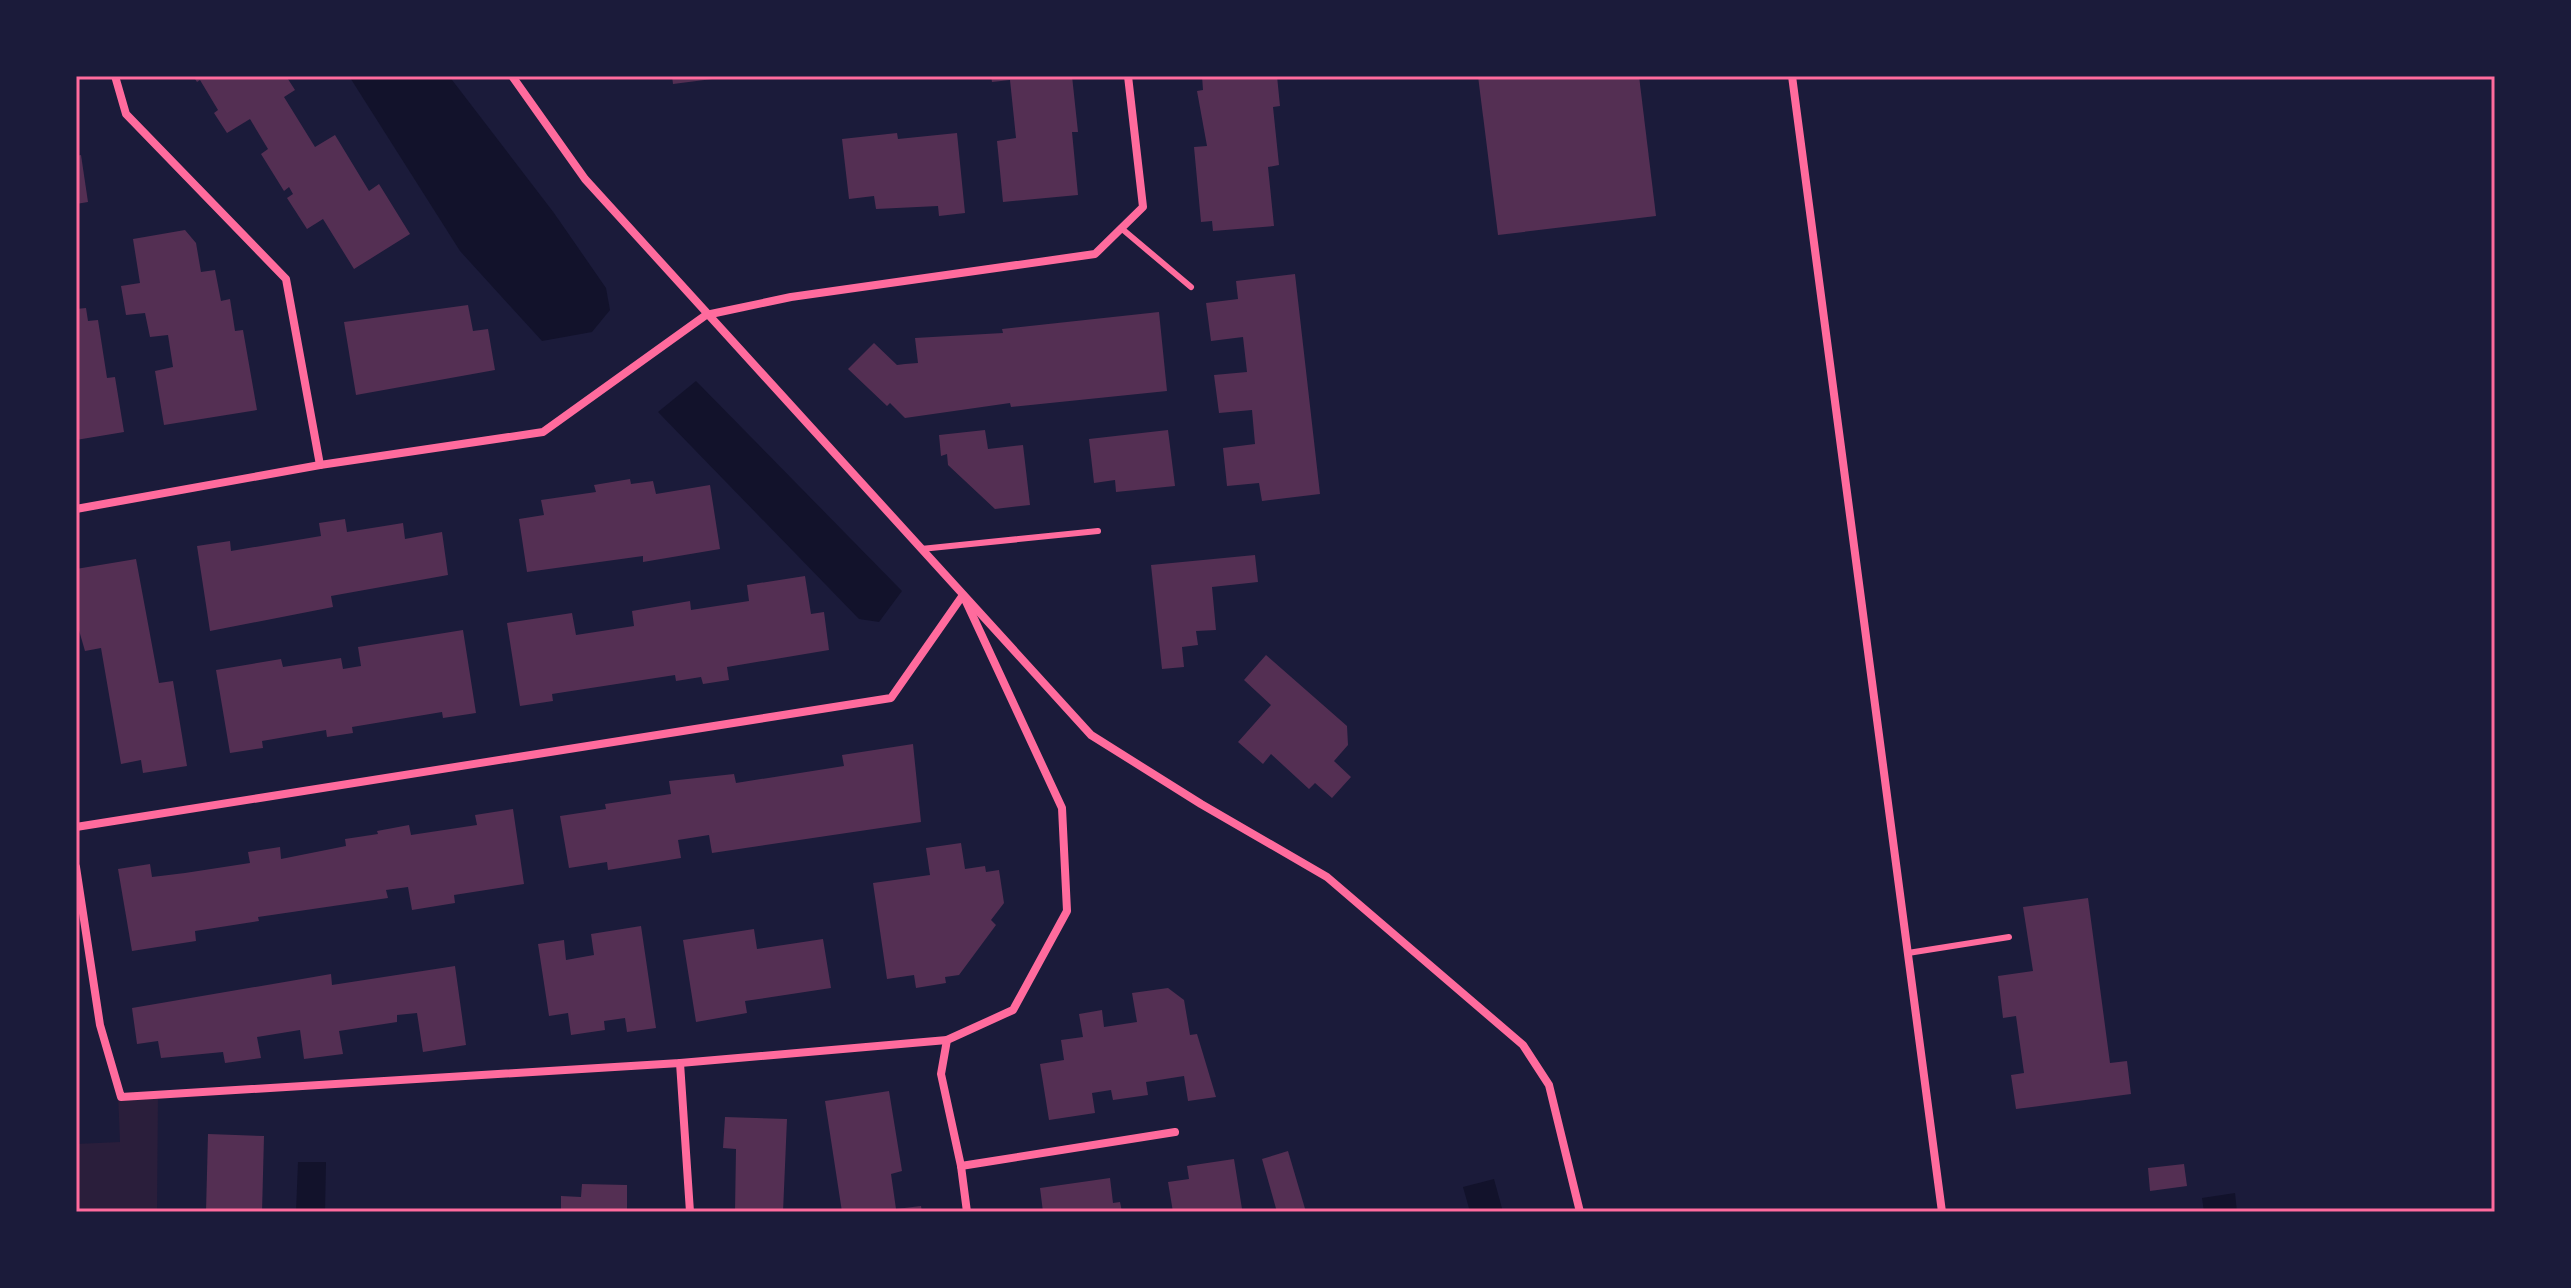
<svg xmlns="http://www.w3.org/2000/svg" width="2571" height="1288" font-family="'Exo 2',sans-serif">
	<rect width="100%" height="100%" fill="#1b1b3a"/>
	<!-- green -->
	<polygon fill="#2a1e3b" points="158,1092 157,1212 76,1212 76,1144 120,1142 118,1093"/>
	<!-- water -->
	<g fill="#12122b">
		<polygon points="349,76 449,76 554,213 606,288 610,310 592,332 542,341 460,251"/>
		<polygon points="696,381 902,591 879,622 859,619 658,412"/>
		<polygon points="298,1162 326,1162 325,1212 296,1212"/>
		<polygon points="1494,1179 1503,1212 1470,1212 1463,1187"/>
		<polygon points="2235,1193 2237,1212 2204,1212 2202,1198"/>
	</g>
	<!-- building -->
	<g fill="#542f53">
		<polygon points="193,76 286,76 295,90 284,97 315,147 335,135 369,191 379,184 410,234 354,269 323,219 307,229 287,198 293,194 289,187 284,191 261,154 268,149 250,119 227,133 214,113 218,110 200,80 197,82"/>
		<polygon points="672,76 719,76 720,78 673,84"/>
		<polygon points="991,76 1072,76 1078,132 1072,132 1078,195 1003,202 997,141 1016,138 1010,80 992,82"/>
		<polygon points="1202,76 1277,76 1280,106 1273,107 1279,165 1268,167 1274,226 1213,231 1212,221 1201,222 1194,147 1207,146 1197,91 1203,90"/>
		<polygon points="1478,76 1639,76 1656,216 1498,235"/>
		<polygon points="897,133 898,139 957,133 965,213 939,216 938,206 876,209 874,196 849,199 842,139"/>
		<polygon points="81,155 88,202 76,204 76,156"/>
		<polygon points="185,230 196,243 201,272 215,270 221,301 230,299 235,331 243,330 257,410 164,425 155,371 173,367 168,335 150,337 145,313 126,315 121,286 140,283 133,239"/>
		<polygon points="1295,274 1320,494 1262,501 1259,483 1227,486 1223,448 1255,444 1252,410 1219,413 1214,375 1247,372 1243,337 1211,341 1206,303 1238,299 1236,281"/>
		<polygon points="468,305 473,331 488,329 495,370 356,395 344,322"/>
		<polygon points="86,308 88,321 98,320 107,378 115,377 124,432 76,440 76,309"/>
		<polygon points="1159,312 1167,391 1011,407 1010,403 905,418 890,403 887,406 848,369 874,343 897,365 905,364 918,363 915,338 1003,333 1002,329"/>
		<polygon points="985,430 988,449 1023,445 1030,505 995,509 948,465 947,454 941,456 939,435"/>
		<polygon points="1168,430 1175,486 1116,492 1115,480 1094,483 1089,439"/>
		<polygon points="630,479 631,484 653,481 656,494 710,485 720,549 643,562 643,556 527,572 519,519 544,515 541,500 596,492 594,485"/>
		<polygon points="345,519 347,532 403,523 405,539 442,532 448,575 331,596 333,607 210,631 197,546 230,541 231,551 321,536 319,523"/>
		<polygon points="1255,555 1258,582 1212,587 1216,630 1196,631 1198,645 1182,647 1184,667 1162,669 1151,565"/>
		<polygon points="136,559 159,683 173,681 187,766 143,773 141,760 121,764 101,648 85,651 76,620 76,569"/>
		<polygon points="805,576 811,614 824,612 829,650 727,667 729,680 703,684 701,677 676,681 675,675 552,694 553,701 520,706 507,623 572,613 576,635 634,626 632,611 690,601 691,610 749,601 747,585"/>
		<polygon points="463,630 476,713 443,718 442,712 352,727 353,733 327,737 326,730 262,741 263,748 230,753 216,670 281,659 283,667 341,658 343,669 361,666 358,647"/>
		<polygon points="1266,655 1347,726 1348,745 1334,761 1351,777 1332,798 1315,783 1309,789 1271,754 1263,764 1238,742 1271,705 1244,680"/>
		<polygon points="913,744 921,822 712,853 709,835 678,840 681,858 608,870 607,862 569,868 560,816 606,809 605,804 671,794 669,781 734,774 736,783 844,766 842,755"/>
		<polygon points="513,809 524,884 454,895 455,903 412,910 408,887 386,890 388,898 258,917 259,921 195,931 196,941 132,951 118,869 150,864 152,877 185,873 250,863 248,852 280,847 281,859 346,846 345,839 378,834 377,831 409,825 411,835 477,825 475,815"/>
		<polygon points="961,843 965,869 985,866 986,872 999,870 1004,903 991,920 996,925 959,975 945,977 946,983 916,988 914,975 887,979 873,883 930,875 926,848"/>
		<polygon points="2088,898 2110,1063 2127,1061 2131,1094 2016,1109 2011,1075 2024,1073 2016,1016 2003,1018 1998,976 2033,971 2023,907"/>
		<polygon points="641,926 656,1028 627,1032 625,1018 604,1021 605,1030 571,1035 568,1013 549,1016 538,944 564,940 566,960 594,955 591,934"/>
		<polygon points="754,929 757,949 823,939 831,988 745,1001 747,1013 696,1022 683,940"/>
		<polygon points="455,966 466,1045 423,1052 417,1013 397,1015 397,1022 339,1031 343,1054 304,1059 300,1030 257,1037 261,1058 225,1063 223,1052 161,1058 158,1041 137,1044 132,1008 331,974 332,985"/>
		<polygon points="1168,988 1184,1000 1190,1035 1197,1034 1216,1097 1188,1101 1184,1076 1146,1082 1148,1095 1113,1100 1111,1090 1092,1093 1095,1113 1049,1120 1040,1064 1064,1060 1061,1040 1083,1037 1079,1014 1102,1010 1104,1027 1137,1022 1132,993"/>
		<polygon points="889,1091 902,1171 891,1174 896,1209 921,1206 922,1212 842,1212 825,1101"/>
		<polygon points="725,1117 787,1119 783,1212 735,1212 736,1149 723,1148"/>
		<polygon points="208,1134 264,1136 262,1212 206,1212"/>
		<polygon points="1288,1151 1306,1212 1277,1212 1262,1159"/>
		<polygon points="1234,1159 1242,1209 1173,1212 1168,1182 1189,1179 1187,1166"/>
		<polygon points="2184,1164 2187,1186 2150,1191 2148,1168"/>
		<polygon points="1110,1178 1113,1203 1120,1202 1122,1212 1043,1212 1040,1188"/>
		<polygon points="582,1184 627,1185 627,1212 561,1212 561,1196 581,1197"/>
	</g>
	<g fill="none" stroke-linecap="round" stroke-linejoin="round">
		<!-- service -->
		<g stroke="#ff6b9d" stroke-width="6">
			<polyline points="1121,228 1191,287"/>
			<polyline points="921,549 1098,531"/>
			<polyline points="1908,953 2009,937"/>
		</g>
		<!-- minor -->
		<g stroke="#ff6b9d" stroke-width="8">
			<polyline points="115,76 126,114 286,279 320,465"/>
			<polyline points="512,76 585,179 1091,735 1201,804 1327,877 1523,1045 1549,1085 1580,1212"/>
			<polyline points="1792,76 1942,1212"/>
			<polyline points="76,509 320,465 543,432 706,315 791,297 1095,254 1143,207 1128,76"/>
			<polyline points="76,827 891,698 963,595 1062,808 1067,911 1013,1010 947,1040 941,1074 961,1166 967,1212"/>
			<polyline points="76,867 100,1025 121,1097 680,1063 947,1040"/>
			<polyline points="680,1063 690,1212"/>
			<polyline points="961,1166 1175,1132"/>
		</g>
	</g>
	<!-- border -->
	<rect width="2571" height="1288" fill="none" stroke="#1b1b3a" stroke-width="156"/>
	<rect x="78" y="78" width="2415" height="1132" fill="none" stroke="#ff6b9d" stroke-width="3"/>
</svg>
